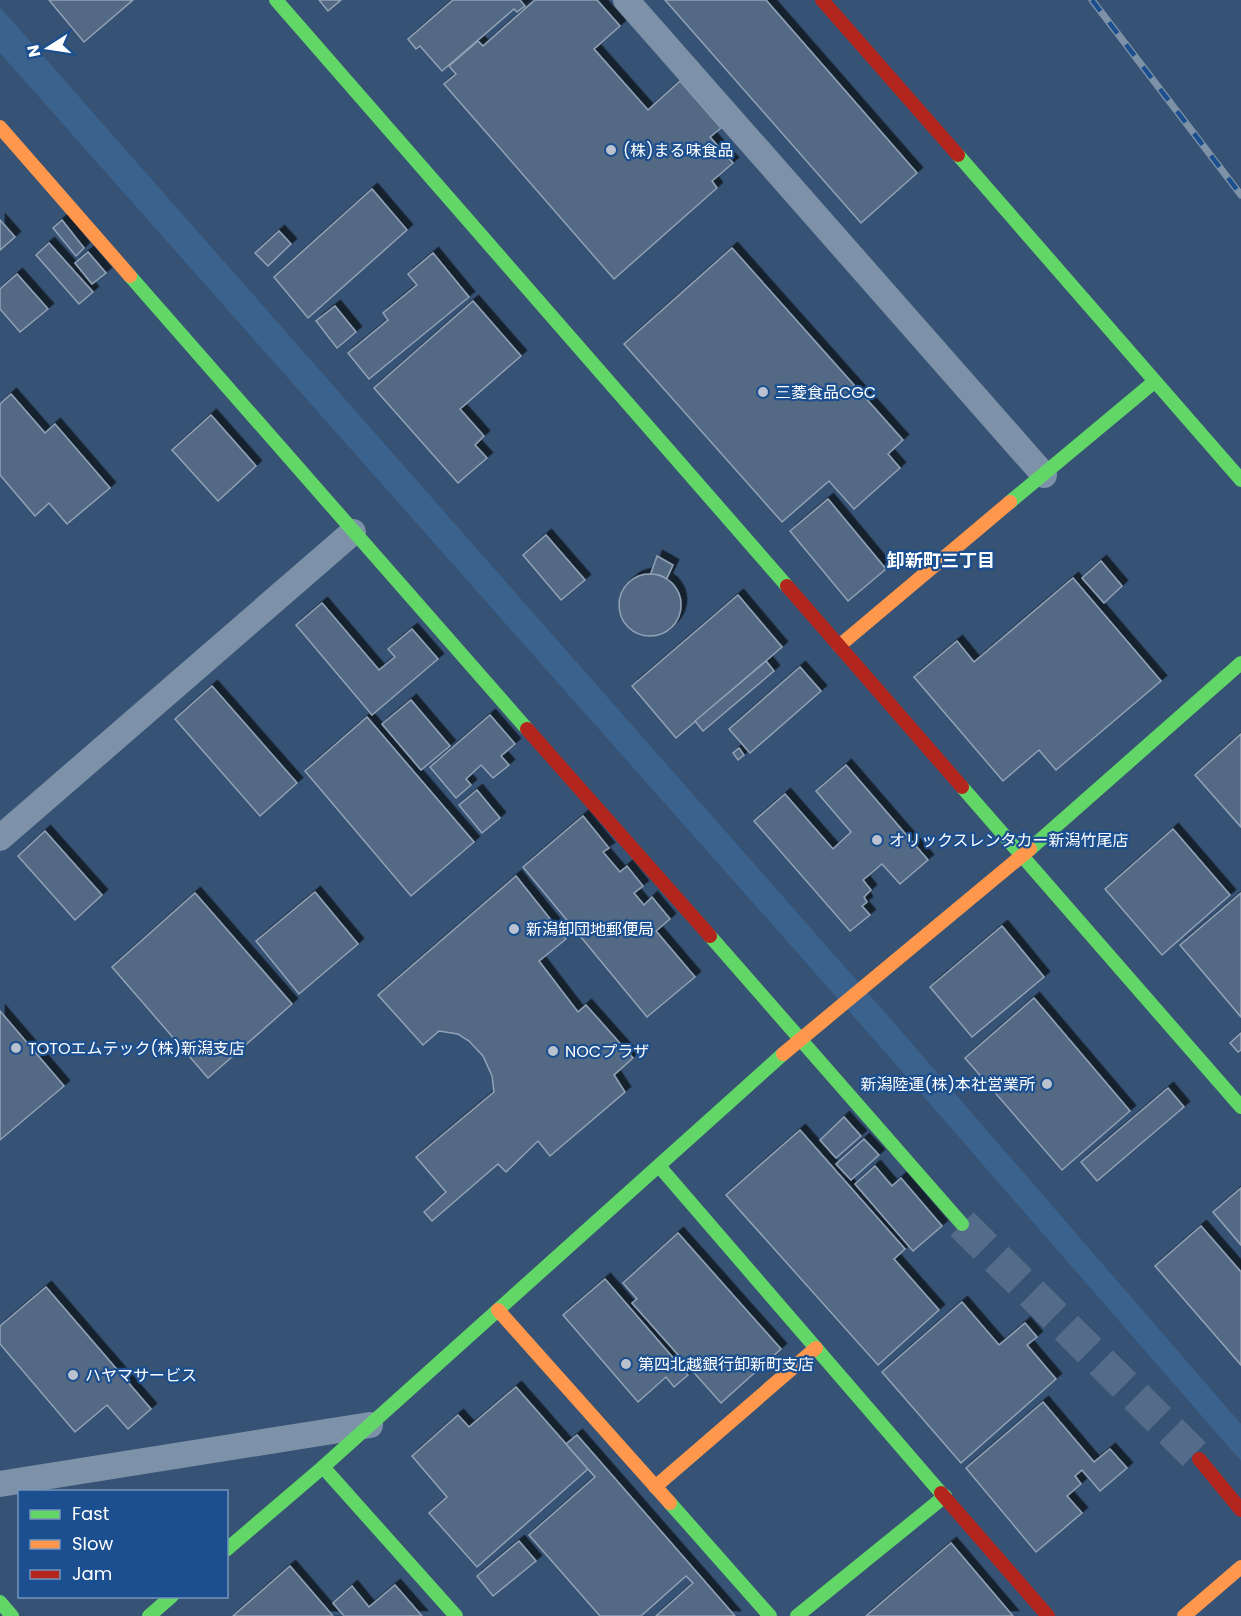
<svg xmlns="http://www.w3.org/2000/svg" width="1241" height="1616" font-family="Poppins,'Noto Sans JP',sans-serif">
	<defs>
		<filter id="shadow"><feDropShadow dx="5.5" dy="-5.5" stdDeviation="0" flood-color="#0009"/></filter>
	</defs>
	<rect width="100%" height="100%" fill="#365274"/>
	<!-- water -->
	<polygon fill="#3b618d" points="0,7 889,1017 1241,1424 1241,1461 870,1035 0,53"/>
	<!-- building -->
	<g fill="#526984" stroke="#92a2b6" stroke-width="1.5" filter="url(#shadow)">
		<polygon points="49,0 133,0 84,42"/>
		<polygon points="319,0 341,0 328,11"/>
		<polygon points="453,0 520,0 525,6 517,12 514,9 442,71 420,46 416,49 408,39"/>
		<polygon points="535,0 597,0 620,26 594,49 648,110 680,81 721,128 710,137 733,163 712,181 717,188 614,279 444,84 456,74 449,66 478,41 483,46"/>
		<polygon points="665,0 766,0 917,173 861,223"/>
		<polygon points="372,189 407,230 308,318 274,277"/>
		<polygon points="0,220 15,237 0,250"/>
		<polygon points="62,220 84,248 76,256 53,228"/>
		<polygon points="279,231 291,244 268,266 255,253"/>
		<polygon points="49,243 93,292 79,304 36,255"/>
		<polygon points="732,248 903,440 888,454 900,468 854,509 829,481 782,522 624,344"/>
		<polygon points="88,252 106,273 92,284 75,263"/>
		<polygon points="433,253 469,297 369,379 348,353 388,320 383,313 417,285 408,274"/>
		<polygon points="17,274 48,309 20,332 0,309 0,289"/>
		<polygon points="473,301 521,356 460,409 484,436 475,445 487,458 458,483 374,388"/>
		<polygon points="335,306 356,332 337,348 316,321"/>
		<polygon points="11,394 45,433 55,424 110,488 67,524 49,503 35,516 0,475 0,404"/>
		<polygon points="211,415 256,466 218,501 172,450"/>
		<polygon points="828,499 886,569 848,601 790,531"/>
		<polygon points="546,535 585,580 561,600 523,555"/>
		<polygon points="657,556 673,565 666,580 659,575 650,576"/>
		<polygon points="1101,561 1122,586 1104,603 1082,578"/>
		<circle cx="650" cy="605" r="31"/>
		<polygon points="1073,578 1161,681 1056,770 1039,750 1003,781 914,677 957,641 974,662"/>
		<polygon points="738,595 782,647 676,738 632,686"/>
		<polygon points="322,603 379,670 395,657 388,649 412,629 438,659 372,715 296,625"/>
		<polygon points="766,661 774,671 703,731 695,721"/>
		<polygon points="800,667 821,691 750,753 729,729"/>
		<polygon points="212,686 297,783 260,816 175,719"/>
		<polygon points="411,700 450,746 421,770 382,724"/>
		<polygon points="490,715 515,744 501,756 509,765 493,778 481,765 466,779 471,785 456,798 430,767"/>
		<polygon points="367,717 474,842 411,896 305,771"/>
		<polygon points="1241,734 1241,827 1195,775"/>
		<polygon points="739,748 744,755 738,760 733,753"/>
		<polygon points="846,765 928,860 900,884 882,864 863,880 871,890 864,897 867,902 862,906 870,915 850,931 754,821 785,794 833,849 851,832 816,791"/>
		<polygon points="477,790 500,818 482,833 459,805"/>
		<polygon points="583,816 609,848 603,852 620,872 627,866 643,886 634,893 644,905 652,897 670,919 656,931 695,977 647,1017 523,867"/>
		<polygon points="1173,829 1230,895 1162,955 1105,889"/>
		<polygon points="45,831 102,895 75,920 18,856"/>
		<polygon points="516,876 566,939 539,961 578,1012 586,1005 633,1058 614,1075 625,1092 550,1156 538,1141 506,1172 498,1164 432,1221 424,1212 446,1192 416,1157 494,1092 492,1076 483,1056 469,1041 458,1034 439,1031 423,1045 378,995"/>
		<polygon points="315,892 358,944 299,994 256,941"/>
		<polygon points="195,893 292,1004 208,1078 112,967"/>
		<polygon points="1241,893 1241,1017 1180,945"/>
		<polygon points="1002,926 1044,977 972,1037 930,987"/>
		<polygon points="1034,998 1130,1111 1062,1170 965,1058"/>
		<polygon points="0,1011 64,1086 0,1140"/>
		<polygon points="1241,1033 1241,1050 1238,1052 1230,1043"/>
		<polygon points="1168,1088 1184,1107 1097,1181 1081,1162"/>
		<polygon points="844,1117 861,1136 836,1158 820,1140"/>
		<polygon points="800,1130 905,1249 894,1259 939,1310 878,1365 726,1195"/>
		<polygon points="864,1139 879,1155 851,1180 836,1164"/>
		<polygon points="875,1166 892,1186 901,1178 942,1226 913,1251 855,1184"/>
		<polygon points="1241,1188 1241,1245 1213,1212"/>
		<polygon points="1201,1226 1241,1272 1241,1365 1155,1266"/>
		<polygon points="678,1233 781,1349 721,1403 632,1303 637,1299 623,1283"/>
		<polygon points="605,1279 688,1375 674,1387 666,1377 638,1402 563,1315"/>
		<polygon points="46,1287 151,1409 128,1429 107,1405 75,1432 0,1344 0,1326"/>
		<polygon points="962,1302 999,1345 1025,1323 1037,1337 1027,1345 1056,1379 961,1463 882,1372"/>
		<polygon points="516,1387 588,1469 477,1567 429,1513 447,1497 412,1456 458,1415 469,1427"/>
		<polygon points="1043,1402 1094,1462 1110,1449 1127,1468 1100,1491 1082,1470 1075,1476 1081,1484 1067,1496 1082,1513 1036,1552 966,1468"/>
		<polygon points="577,1435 735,1616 656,1616 693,1583 686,1576 641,1616 600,1616 529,1535 595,1477 566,1444"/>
		<polygon points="519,1541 536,1561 493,1596 477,1576"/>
		<polygon points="951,1543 1013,1616 866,1616"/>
		<polygon points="290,1566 333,1616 233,1616"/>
		<polygon points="395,1585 422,1616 344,1616 333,1603 352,1586 369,1607"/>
	</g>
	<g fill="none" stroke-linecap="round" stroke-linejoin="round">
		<!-- secondary-tunnel -->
		<polyline stroke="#546c89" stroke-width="33" stroke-dasharray="33 16" stroke-linecap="butt" points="962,1224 1199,1459"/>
		<!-- street -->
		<g stroke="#7d92a8" stroke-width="26">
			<polyline points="626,0 1044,475"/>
			<polyline points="0,838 353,532"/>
			<polyline points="0,1484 370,1425"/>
		</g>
		<!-- fast -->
		<g stroke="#63d668" stroke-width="14">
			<polyline points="276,0 787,586"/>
			<polyline points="958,155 1241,480"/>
			<polyline points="130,276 527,729"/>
			<polyline points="1010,502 1154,382"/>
			<polyline points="962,787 1241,1107"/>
			<polyline points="1030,849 1241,663"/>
			<polyline points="710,936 962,1224"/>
			<polyline points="659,1166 941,1493"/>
			<polyline points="323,1467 456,1616"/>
			<polyline points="670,1503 770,1616"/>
			<polyline points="226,1550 323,1467 783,1054"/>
			<polyline points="0,1602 12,1616"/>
			<polyline points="149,1616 172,1596"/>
			<polyline points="797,1616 945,1496"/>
		</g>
		<!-- slow -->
		<g stroke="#ff974d" stroke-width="14">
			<polyline points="0,127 130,276"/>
			<polyline points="839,646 1010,502"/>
			<polyline points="783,1054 1030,849"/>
			<polyline points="498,1310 670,1503"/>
			<polyline points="655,1487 816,1348"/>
			<polyline points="1184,1616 1241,1567"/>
		</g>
		<!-- jam -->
		<g stroke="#b3261e" stroke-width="14">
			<polyline points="822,0 958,155"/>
			<polyline points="787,586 962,787"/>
			<polyline points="527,729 710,936"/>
			<polyline points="1199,1459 1241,1510"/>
			<polyline points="941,1493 1048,1616"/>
		</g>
		<!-- rail casing -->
		<g stroke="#7e92a7" stroke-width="7">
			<polyline id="rail" points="1092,0 1241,195"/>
		</g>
		<!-- rail -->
		<use href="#rail" stroke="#1b4f8f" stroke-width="4.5" stroke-dasharray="14" stroke-linecap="butt"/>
	</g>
	<!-- markers -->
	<g fill="#b9c2ce" stroke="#1b4f8f" stroke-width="2">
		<circle cx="611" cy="150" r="6"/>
		<circle cx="763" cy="392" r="6"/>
		<circle cx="877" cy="840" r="6"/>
		<circle cx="514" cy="929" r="6"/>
		<circle cx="16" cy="1048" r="6"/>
		<circle cx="553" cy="1051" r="6"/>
		<circle cx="1047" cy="1084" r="6"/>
		<circle cx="626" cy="1364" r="6"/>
		<circle cx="73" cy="1375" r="6"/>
	</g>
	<g text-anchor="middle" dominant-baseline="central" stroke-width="4.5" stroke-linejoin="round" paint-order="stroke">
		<!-- poi labels -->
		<g font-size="16" fill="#fff" stroke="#1b4f8f" text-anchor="start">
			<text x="623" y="150">(株)まる味食品</text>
			<text x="775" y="392">三菱食品CGC</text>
			<text x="889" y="840">オリックスレンタカー新潟竹尾店</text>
			<text x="526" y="929">新潟卸団地郵便局</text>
			<text x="28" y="1048">TOTOエムテック(株)新潟支店</text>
			<text x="565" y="1051">NOCプラザ</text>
			<text x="1035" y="1084" text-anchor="end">新潟陸運(株)本社営業所</text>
			<text x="638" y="1364">第四北越銀行卸新町支店</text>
			<text x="85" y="1375">ハヤマサービス</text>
		</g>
		<!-- neighbourhood labels -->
		<g font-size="18" font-weight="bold" fill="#fff" stroke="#1b4f8f">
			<text x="941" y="560">卸新町三丁目</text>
		</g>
	</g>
	<!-- legend -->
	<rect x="18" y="1490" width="210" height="108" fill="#1b4f8f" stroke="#7695bc" stroke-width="1.5"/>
	<rect x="30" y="1510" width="30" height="9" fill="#63d668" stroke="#7695bc" stroke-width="1.5"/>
	<text x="72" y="1520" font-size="18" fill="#ffffff">Fast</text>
	<rect x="30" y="1540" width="30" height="9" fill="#ff974d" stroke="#7695bc" stroke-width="1.5"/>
	<text x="72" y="1550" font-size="18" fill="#ffffff">Slow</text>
	<rect x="30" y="1570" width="30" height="9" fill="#b3261e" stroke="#7695bc" stroke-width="1.5"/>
	<text x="72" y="1580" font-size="18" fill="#ffffff">Jam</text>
	<!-- north arrow -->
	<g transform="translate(48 48) rotate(258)" stroke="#1b4f8f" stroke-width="4.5" paint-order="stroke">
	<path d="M0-4.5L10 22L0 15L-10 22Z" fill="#ffffff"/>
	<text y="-9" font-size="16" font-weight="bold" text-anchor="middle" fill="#ffffff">N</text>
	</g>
</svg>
